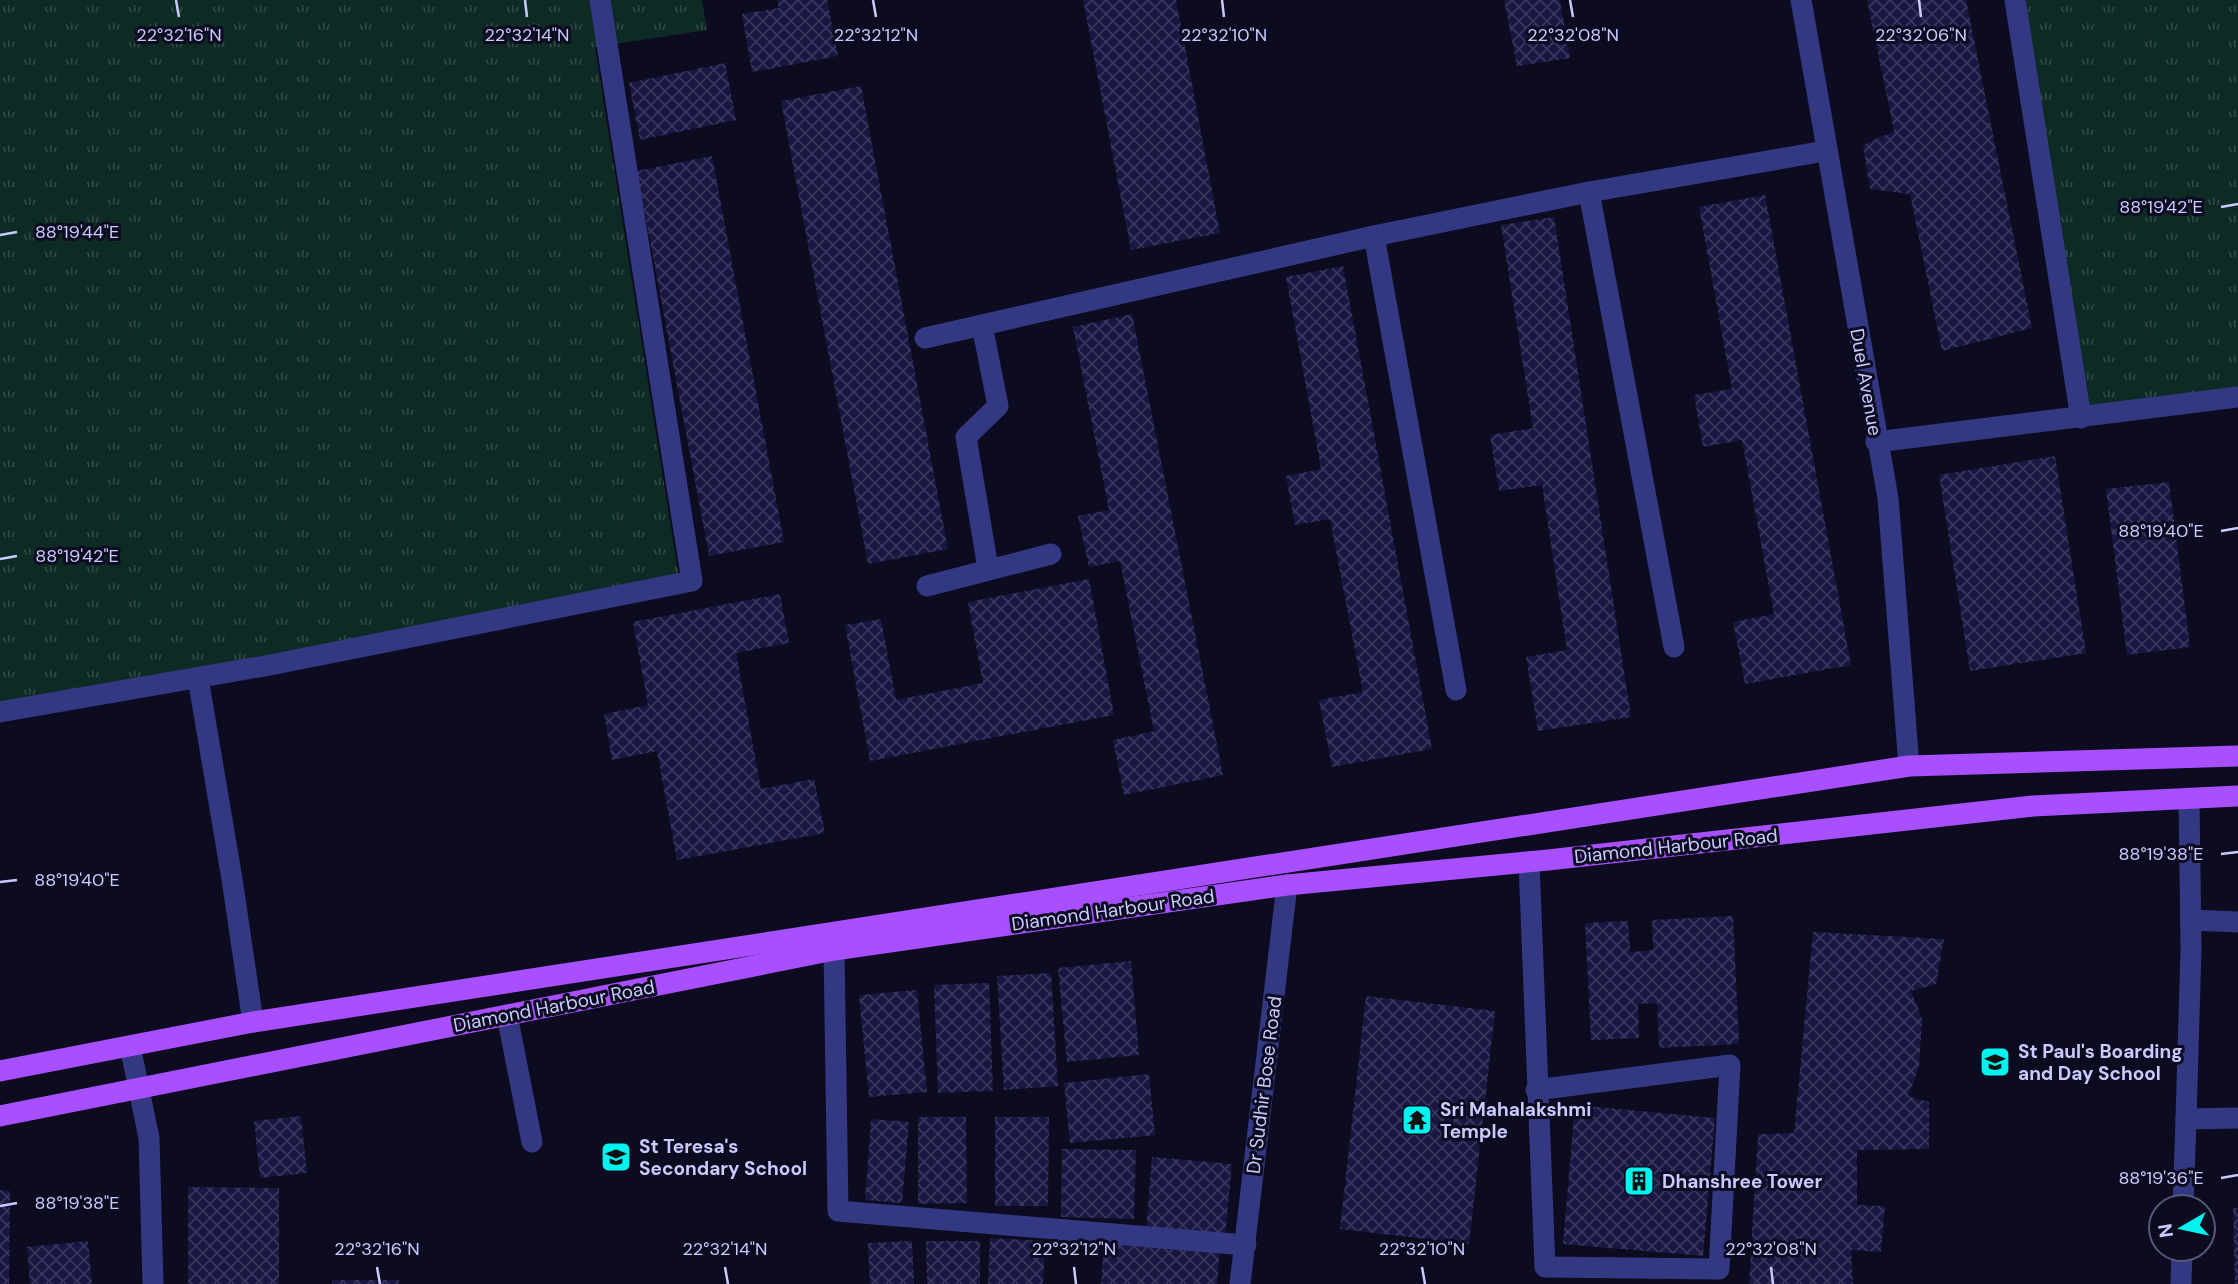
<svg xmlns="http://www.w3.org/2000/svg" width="2238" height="1284" font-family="'DM Sans',sans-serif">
	<defs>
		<pattern id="park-tufts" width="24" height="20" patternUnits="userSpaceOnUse" patternTransform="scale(1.75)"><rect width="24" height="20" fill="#0e2a25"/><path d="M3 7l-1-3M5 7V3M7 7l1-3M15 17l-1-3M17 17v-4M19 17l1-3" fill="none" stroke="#304846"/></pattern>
		<pattern id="building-cross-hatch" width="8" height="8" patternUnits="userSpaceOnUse" patternTransform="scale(1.75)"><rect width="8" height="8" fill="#191641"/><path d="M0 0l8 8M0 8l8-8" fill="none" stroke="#39375e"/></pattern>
	</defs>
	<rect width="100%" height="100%" fill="#0c0b1f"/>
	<!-- park -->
	<g fill="url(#park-tufts)">
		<polygon points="0,0 702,0 707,30 595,47 679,578 0,705"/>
		<polygon points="2019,0 2238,0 2238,389 2086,410"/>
	</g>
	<!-- building -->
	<g fill="url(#building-cross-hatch)">
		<polygon points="777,0 827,0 838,56 752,72 742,14 779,8"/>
		<polygon points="1083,0 1176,0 1220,233 1131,250"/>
		<polygon points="1504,0 1560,0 1570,58 1517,66"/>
		<polygon points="1867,0 1966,0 2032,328 1942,351 1910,194 1870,189 1863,145 1894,131"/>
		<polygon points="725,63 736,120 640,140 629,83"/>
		<polygon points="861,86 948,549 868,564 781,101"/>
		<polygon points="712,156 784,542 709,556 637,171"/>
		<polygon points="1765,195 1851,665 1745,684 1733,622 1774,614 1742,440 1703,447 1694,395 1732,389 1699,207"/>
		<polygon points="1554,217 1631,717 1538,731 1526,657 1567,650 1542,485 1499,491 1490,435 1533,428 1501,225"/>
		<polygon points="1343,266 1432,749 1332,767 1319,700 1363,692 1330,519 1295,525 1286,476 1321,469 1286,277"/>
		<polygon points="1132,314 1223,775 1124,795 1113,740 1154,731 1120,561 1089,567 1078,516 1109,510 1073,327"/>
		<polygon points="2055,456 2086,653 1970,671 1939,475"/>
		<polygon points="2169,482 2190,647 2127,655 2106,489"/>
		<polygon points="1089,579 1114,715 870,761 845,625 881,619 896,700 983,683 968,602"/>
		<polygon points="780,594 789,643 736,653 761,789 814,779 825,833 677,860 657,751 612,760 604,714 648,705 633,622"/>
		<polygon points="1733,916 1739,1044 1659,1048 1657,1003 1638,1004 1639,1038 1591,1040 1585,923 1628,921 1630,952 1653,950 1652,920"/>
		<polygon points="1813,932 1944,939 1936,984 1911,991 1922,1018 1919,1067 1908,1096 1929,1102 1929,1149 1857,1150 1857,1205 1885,1206 1881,1252 1851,1250 1853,1284 1749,1284 1758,1134 1794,1133"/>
		<polygon points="1131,961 1139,1055 1067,1062 1058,968"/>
		<polygon points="1051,973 1058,1086 1004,1090 997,976"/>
		<polygon points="989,983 993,1091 938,1093 934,985"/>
		<polygon points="917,990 927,1092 869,1097 859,995"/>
		<polygon points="1366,996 1495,1011 1469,1244 1340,1229"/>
		<polygon points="1149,1074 1155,1135 1070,1143 1064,1083"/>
		<polygon points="1575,1105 1715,1118 1703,1256 1563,1244"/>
		<polygon points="301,1116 307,1173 260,1178 254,1121"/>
		<polygon points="918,1117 966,1117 967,1203 918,1204"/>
		<polygon points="995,1117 1049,1117 1048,1206 995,1206"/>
		<polygon points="871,1119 909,1122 902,1203 865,1200"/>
		<polygon points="1062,1149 1136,1150 1134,1219 1061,1217"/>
		<polygon points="1152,1157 1232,1164 1225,1236 1146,1229"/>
		<polygon points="188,1187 279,1188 279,1284 188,1284"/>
		<polygon points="0,1190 10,1191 9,1284 0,1284"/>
		<polygon points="2233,1208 2238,1208 2238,1284 2235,1284"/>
		<polygon points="990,1238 1045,1241 1043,1284 988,1284"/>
		<polygon points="88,1241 92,1284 30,1284 27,1247"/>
		<polygon points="912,1241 914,1284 870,1284 868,1243"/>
		<polygon points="926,1241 980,1241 980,1284 927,1284"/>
		<polygon points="1104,1241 1220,1249 1217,1284 1101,1284"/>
		<rect x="332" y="1280" width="67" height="4"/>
	</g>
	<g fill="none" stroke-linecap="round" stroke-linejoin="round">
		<!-- minor -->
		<g stroke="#323982" stroke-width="21">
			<polyline points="1801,0 1888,498 1909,766"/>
			<polyline points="2015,0 2081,418"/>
			<polyline points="1589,192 1674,647"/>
			<polyline points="1374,236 1456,690"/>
			<polyline points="982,325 998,406 966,437 988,568"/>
			<polyline points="925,338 1374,236 1589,192 1825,151"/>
			<polyline points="1876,442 2238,397"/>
			<polyline points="927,586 1051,554"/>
			<polyline points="198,678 232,879 253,1022"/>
			<polyline points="0,712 270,665 692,581 600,0"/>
			<polyline points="2189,798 2191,949 2186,1119 2238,1118"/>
			<polyline points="1529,862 1545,1267 1719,1269 1730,1065 1536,1090"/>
			<polyline points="2191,920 2238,922"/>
			<polyline points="834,950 838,1211 1246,1245"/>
			<polyline points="507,1015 532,1142"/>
			<polyline points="130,1046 149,1138 153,1284"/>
			<polyline points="2183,1207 2186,1119"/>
			<polyline points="1240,1284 1287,885"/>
			<polyline points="2181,1284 2182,1249"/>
		</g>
		<!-- major -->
		<g stroke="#a850ff" stroke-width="21">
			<polyline points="0,1071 253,1022 1909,766 2238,756"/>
			<polyline points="0,1116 834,950 1287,885 1548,860 2033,806 2238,796"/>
		</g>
	</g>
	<!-- ticks -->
	<path fill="none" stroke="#c9caff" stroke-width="2.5" d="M176,0L179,17M525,0L527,17M873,0L876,17M1222,0L1224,17M1570,0L1573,17M1919,0L1921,17M2221,207L2238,204M0,235L17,232M2221,531L2238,528M0,559L17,556M2221,854L2238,852M0,882L17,880M2221,1178L2238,1175M0,1206L17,1203M377,1267L380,1284M725,1267L728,1284M1074,1267L1076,1284M1422,1267L1425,1284M1771,1267L1773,1284"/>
	<!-- icons -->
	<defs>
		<g id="school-square" transform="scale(1.575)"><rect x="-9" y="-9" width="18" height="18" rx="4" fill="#00f4ef" stroke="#0c0b1f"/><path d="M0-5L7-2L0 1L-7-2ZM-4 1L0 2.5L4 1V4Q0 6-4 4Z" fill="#111"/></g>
		<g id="temple-square" transform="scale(1.575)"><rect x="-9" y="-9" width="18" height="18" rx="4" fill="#00f4ef" stroke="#0c0b1f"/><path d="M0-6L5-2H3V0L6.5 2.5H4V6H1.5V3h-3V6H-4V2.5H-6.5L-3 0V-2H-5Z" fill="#111"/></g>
		<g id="building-square" transform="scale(1.575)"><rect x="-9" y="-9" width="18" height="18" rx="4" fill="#00f4ef" stroke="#0c0b1f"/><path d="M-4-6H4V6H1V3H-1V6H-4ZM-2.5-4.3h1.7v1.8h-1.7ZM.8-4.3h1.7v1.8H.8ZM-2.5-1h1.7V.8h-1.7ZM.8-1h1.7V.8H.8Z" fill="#111"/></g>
	</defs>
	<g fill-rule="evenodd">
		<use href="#school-square" x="1995" y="1062"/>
		<use href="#temple-square" x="1417" y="1120"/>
		<use href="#school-square" x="616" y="1157"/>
		<use href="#building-square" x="1639" y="1181"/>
	</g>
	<g text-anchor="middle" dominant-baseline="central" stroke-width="6" stroke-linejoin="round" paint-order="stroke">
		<!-- street labels -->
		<g font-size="19" fill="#c9caff" stroke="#0c0b1f">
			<text transform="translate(1866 382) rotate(80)">Duel Avenue</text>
			<text transform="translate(1676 846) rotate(-6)">Diamond Harbour Road</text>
			<text transform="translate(1113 910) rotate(-8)">Diamond Harbour Road</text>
			<text transform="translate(554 1006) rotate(-11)">Diamond Harbour Road</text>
			<text transform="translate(1264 1085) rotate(-83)">Dr Sudhir Bose Road</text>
		</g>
		<!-- poi labels -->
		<g font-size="19" font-weight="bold" fill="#c9caff" stroke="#0c0b1f" text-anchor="start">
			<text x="2018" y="1051">St Paul's Boarding<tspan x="2018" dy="22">and Day School</tspan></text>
			<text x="1440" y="1109">Sri Mahalakshmi<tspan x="1440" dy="22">Temple</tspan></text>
			<text x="639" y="1146">St Teresa's<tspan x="639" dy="22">Secondary School</tspan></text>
			<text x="1662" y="1181">Dhanshree Tower</text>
		</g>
	</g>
	<g font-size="18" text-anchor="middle" fill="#c9caff" stroke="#0c0b1f" stroke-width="6" stroke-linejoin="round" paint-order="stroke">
		<text x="179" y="41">22°32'16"N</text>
		<text x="527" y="41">22°32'14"N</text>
		<text x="876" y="41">22°32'12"N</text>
		<text x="1224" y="41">22°32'10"N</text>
		<text x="1573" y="41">22°32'08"N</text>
		<text x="1921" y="41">22°32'06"N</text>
		<text x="2161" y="213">88°19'42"E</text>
		<text x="77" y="238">88°19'44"E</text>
		<text x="2161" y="537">88°19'40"E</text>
		<text x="77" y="562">88°19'42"E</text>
		<text x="2161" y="860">88°19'38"E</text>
		<text x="77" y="886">88°19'40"E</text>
		<text x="2161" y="1184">88°19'36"E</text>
		<text x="77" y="1209">88°19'38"E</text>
		<text x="377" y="1255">22°32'16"N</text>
		<text x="725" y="1255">22°32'14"N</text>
		<text x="1074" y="1255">22°32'12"N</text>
		<text x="1422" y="1255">22°32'10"N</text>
		<text x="1771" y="1255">22°32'08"N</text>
	</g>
	<!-- north arrow -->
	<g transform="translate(2182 1228) rotate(261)"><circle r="33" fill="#0c0b1f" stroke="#585779" stroke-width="2"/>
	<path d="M0-5L12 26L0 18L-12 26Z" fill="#00f4ef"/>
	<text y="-10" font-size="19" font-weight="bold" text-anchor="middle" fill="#c9caff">N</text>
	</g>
</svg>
